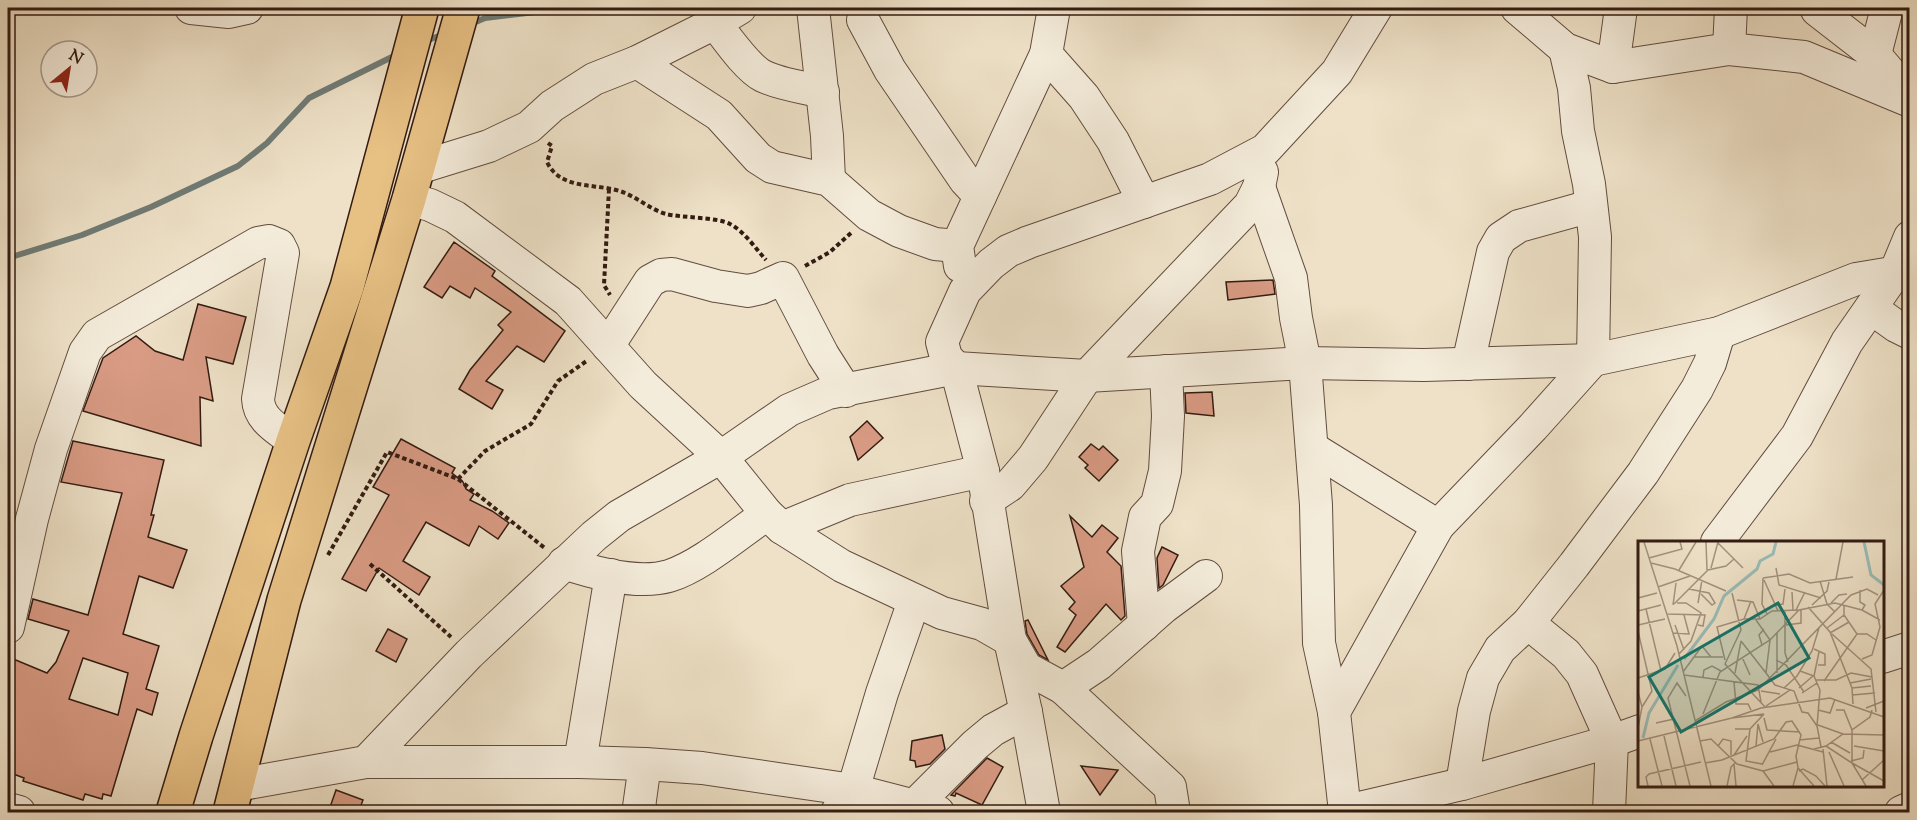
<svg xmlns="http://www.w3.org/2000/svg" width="1917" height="820" font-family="'Sorts Mill Goudy',serif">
	<rect width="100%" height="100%" fill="#eee1c7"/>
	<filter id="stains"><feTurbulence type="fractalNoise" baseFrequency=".00333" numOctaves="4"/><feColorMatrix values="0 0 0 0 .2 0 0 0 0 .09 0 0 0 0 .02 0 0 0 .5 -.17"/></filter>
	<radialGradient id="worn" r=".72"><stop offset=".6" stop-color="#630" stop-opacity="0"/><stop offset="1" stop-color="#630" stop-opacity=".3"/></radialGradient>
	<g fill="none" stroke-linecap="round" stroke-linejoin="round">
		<!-- stream -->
		<g stroke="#707c76" stroke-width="6">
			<polyline points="471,24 485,18 552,10 556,8"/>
			<polyline points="423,42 444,34"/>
			<polyline points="8,258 82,235 151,207 238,166 267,143 309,98 398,54"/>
		</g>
	</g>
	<!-- building -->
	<g fill="#d99b84" stroke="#331b12" stroke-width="1.5" fill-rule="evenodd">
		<polygon points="454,242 495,271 492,276 565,331 544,362 517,346 486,381 503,390 492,409 459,389 470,370 503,330 498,325 511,312 475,288 470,298 450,286 442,298 424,287"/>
		<polygon points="1273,280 1275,294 1228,300 1226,282"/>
		<polygon points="198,304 246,317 233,364 206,357 213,401 200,397 201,446 83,411 103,358 136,336 155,351 183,360"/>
		<polygon points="1212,392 1214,416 1186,413 1185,393"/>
		<polygon points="867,421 883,438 858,460 850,437"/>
		<polygon points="401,439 455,468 452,473 463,482 466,489 474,494 470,500 492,511 509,523 498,539 479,526 469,546 426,522 403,561 430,577 419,595 379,568 366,591 342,579 389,495 373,487"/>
		<path d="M73,441L164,460L151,515H154L148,537L187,550L173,588L139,576L123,634L159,646L146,689L158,693L152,715L137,709L111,796L103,794L102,799L85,794L83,800L23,781L24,778L8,772V668L11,658L47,673L56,662L69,631L28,619L33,599L88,615L122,493L61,482ZM83,658L128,673L118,715L69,699Z"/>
		<polygon points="1091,444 1099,450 1103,446 1118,460 1099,481 1085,468 1088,465 1079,457"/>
		<polygon points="1070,516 1092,537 1102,525 1118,538 1107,552 1121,566 1125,616 1121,620 1106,604 1065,652 1057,647 1076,615 1069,609 1075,602 1061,586 1084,567"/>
		<polygon points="1162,547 1178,555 1163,585 1159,588 1157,558"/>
		<polygon points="1028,620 1048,660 1039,655 1027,634 1025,621"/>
		<polygon points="388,629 407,639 396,662 376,651"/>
		<polygon points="942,735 945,749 930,764 916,767 915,761 910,760 912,741"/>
		<polygon points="987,758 1003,767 982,805 956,793 955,796 951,795"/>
		<polygon points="1081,766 1118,770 1100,795"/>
		<polygon points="336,790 363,800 358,813 328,813"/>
	</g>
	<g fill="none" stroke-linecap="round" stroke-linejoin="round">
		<!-- minor casing -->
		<g stroke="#624c3f" stroke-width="34">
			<g id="minor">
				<polyline points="191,8 229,12 247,8"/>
				<polyline points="813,8 827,136 829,180"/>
				<polyline points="1517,8 1565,49 1613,67 1729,49 1804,57 1910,101"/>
				<polyline points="1817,10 1875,55 1910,96"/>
				<polyline points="863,20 890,70 965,180 980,196"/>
				<path d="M715,23C726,37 747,68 763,76C781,85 804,87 823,92"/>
				<polyline points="1729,49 1731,8"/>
				<polyline points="1046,54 1084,97 1113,141 1144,202"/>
				<polyline points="637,62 719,115 758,158 772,167 829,180 869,215 899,231 935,244 957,246"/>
				<polyline points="1613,67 1621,8"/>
				<polyline points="1870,74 1887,8"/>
				<polyline points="418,168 489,146 529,127 552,106 594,79 637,62 715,23 740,8"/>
				<polyline points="1259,187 1291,278 1296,318 1305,363 1316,505 1319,643 1334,712"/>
				<polyline points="409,199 430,205 455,217 568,301 643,385 721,457 767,514 782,528 842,566 942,613 982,624 1010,640 1026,668 1063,688 1170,787 1174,812"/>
				<polyline points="960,266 957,246 1046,54 1054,8"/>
				<polyline points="1871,308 1896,326 1910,333"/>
				<polyline points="608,346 650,281 661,275 672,274 716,286 748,291 761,288 783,278 823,355 846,391"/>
				<polyline points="1468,364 1493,252 1501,238 1519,226 1591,206"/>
				<polyline points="1312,448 1438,526"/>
				<polyline points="986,501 1010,485 1033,458 1087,376 1250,205 1259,187 1262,172"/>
				<polyline points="782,528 850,500 983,471"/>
				<polyline points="1717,542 1797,436 1847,342 1895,273 1910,237"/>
				<path d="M564,563C594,573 638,585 669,576C701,566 739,533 767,514"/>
				<polyline points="1528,623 1566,654 1582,674 1612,741 1609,812"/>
				<polyline points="1144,625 1138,551 1145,517 1157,504 1165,471 1168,416 1166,371"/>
				<path d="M8,627L32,519L51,449L85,352L97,335L258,243L269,241L279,245L283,253L258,399C259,420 278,429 293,441"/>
				<polyline points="1882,657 1910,648"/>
				<polyline points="1063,688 1099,664 1164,607 1206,576"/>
				<polyline points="366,762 469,654 594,536 619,516 721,457 789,410 828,393 956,368 1087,376 1305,363 1424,365 1593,360 1719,333 1856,279 1910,270"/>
				<polyline points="580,762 611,575"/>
				<polyline points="1462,784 1474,711 1483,678 1500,649 1528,623 1574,565 1643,473 1697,389 1710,363 1719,333"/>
				<polyline points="237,785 366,762 580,762 645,764 702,768 853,790 938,812"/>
				<polyline points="914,806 975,745 993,730 1026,712"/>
				<polyline points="8,809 19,812"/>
				<polyline points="642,812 639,807 645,764"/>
				<polyline points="837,812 853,790 882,693 914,601"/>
				<polyline points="1044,812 1026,712 1010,640 983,471 956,368 946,357 942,342 965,291 991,264 1008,251 1029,242 1210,179 1265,150 1337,72 1376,8"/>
				<polyline points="1342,812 1462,784 1612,741 1640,731"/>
				<polyline points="1345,812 1334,712 1438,526 1533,427 1593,360 1595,237 1589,184 1578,131 1574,88 1565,49"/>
				<polyline points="1901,812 1910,808"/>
			</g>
		</g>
		<!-- major casing -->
		<g stroke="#331b12" stroke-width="36">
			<g id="major">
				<polyline points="173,812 196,736 293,441 347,287 422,8"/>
				<polyline points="230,812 284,600 409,199 463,8"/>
			</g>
		</g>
		<!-- path -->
		<g stroke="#331b12" stroke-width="4" stroke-dasharray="4.5 3" stroke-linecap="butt">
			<path d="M548,143L552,146L547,162C561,192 600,182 625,193C639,199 652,210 666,214C683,218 717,217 730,224C745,232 755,248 766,260"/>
			<polyline points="609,189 604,285 610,295"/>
			<polyline points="805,266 830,252 852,232"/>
			<polyline points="458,479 485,451 531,424 558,381 588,360"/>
			<polyline points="328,555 387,452 458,479 546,549"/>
			<polyline points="370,564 451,637"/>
		</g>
		<!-- minor -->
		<use href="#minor" stroke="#f4ecdb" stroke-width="32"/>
		<!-- major -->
		<use href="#major" stroke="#e7c084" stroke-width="33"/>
	</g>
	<!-- overview -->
	<g transform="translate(1638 541)">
		<rect width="246" height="246" fill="#eee1c7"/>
		<path fill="none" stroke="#99bdb8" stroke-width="3" d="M226,1L233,34L246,44M46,118L76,78L86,55L119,28L122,20L135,13L138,1M5,197L11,172L40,124"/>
		<path fill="none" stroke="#a3927f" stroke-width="1.5" d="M6,1L39,105L73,245M68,1L69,29M80,2L105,27M11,17L44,8L42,1M13,22L37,28L88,50M73,27L80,1M138,27L141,44L183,57M41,29L58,1M125,37L151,33L172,42L215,36M125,37L124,63L129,73M198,38L205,1M126,39L140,70M182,40L189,63L197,71M20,46L52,35M51,48L71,52L77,62L74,64L63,53M222,49V61L227,64L224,69M154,51L155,69M94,52L103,89L87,123L128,167M0,57L19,52M99,59L115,61L122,78M39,62H48L63,72L53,100L41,113M60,62L64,39M193,62L201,54L209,53M36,63L70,29L88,25L96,18M35,64L38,42M174,64L189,50L191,41M133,65L145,63L147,48M206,65V74L219,93M170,66L192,91L214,147L215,163M8,68L23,130M147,69V112L150,121M158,69L167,51M0,70L23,64M28,73L67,74L65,85L60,84M106,78L113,60M118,79L132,99L128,132L137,144L156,150L164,171L170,172L179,185M0,84L27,78M37,84L46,109M148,84L163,82V69M189,87L206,74M0,90L14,150L4,166M35,92L51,93L46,74M139,92V132M192,92L211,81M194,93L233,128L238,171M219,93H229L238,99M103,100L128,132M124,104L121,94L126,88M176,108L187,113V124H180M56,116H85M104,116L112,134M224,118L234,114L242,86L237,63L246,49M87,119L79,86L106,78H122L134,70L161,69M138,119L148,124L166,151M162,130L176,135L182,149L179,185L183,206M45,131L64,105L73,116M97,132L103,100M46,134L120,144L123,161M176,135L181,111M65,136L66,129L74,125L83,130M0,137L27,128L37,112M178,139H198L213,132L234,136M186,140L219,93M96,141L98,163H110L113,169M212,142L233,138M146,147L159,135L174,110L181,87M161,147L175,135M214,147L233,145M123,150L142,153M0,151L4,166L0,187M164,152L179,142M214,154L237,152M48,155L39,142L30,157L52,245M128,165L152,149M228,167L246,160M180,169L192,172L197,158M198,169H206L214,189M234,169L232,176L214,189V222L246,240M65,173L82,131L132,99L161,69L197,62L224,69L242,79M94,177L123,167L192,157L246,176M126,177L129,189L162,191M57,180L88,161L120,149L213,54L229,48L240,54M18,182L36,178M120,183L125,201M180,184L205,193M97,188H112L126,173M112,188L108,220L124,223M26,195L38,245M12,198L24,245M161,199L181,197M0,200L94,177L126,173M62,200L73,198L99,223L125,230L136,245M193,201L212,212M80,205L85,198L93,200V214M118,205L120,183M188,205L214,222L228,245M216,205L246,210M176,208L188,205L205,193L246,194M185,208L189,245M132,211L159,204L185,211M191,211L206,245M96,214L109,195M213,220L225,217L226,209M67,222L84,219L136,198L148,181L154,180L163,194L158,215L160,227L176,245M96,223L98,245M124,224L138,198M125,230L159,221M161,230L165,228L178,235L187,245M224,239L246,219M10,245L8,236L11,233L63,221M89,245L93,226L97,222M155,245L160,227"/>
		<path fill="#0f766e" fill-opacity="0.15" stroke="#0f766e" stroke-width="3" d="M140,62L171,117L43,191L11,136Z"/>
		<rect width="246" height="246" fill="none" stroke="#331b12" stroke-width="3"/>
	</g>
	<!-- margin -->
	<rect width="1917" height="820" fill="none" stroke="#eee1c7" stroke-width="30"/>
	<rect x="9" y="9" width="1899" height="802" fill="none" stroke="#331b12" stroke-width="3"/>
	<rect x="15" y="15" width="1887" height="790" fill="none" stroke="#331b12" stroke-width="1.5"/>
	<!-- north arrow -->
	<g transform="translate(69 69) rotate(30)"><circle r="28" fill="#f4ecdb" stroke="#a7988b" stroke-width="1.5"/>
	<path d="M0-4.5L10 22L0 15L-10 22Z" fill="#8f2418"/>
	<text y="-9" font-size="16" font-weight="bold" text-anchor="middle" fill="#331b12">N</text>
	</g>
	<rect width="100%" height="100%" filter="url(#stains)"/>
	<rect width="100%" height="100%" fill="url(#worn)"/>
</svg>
